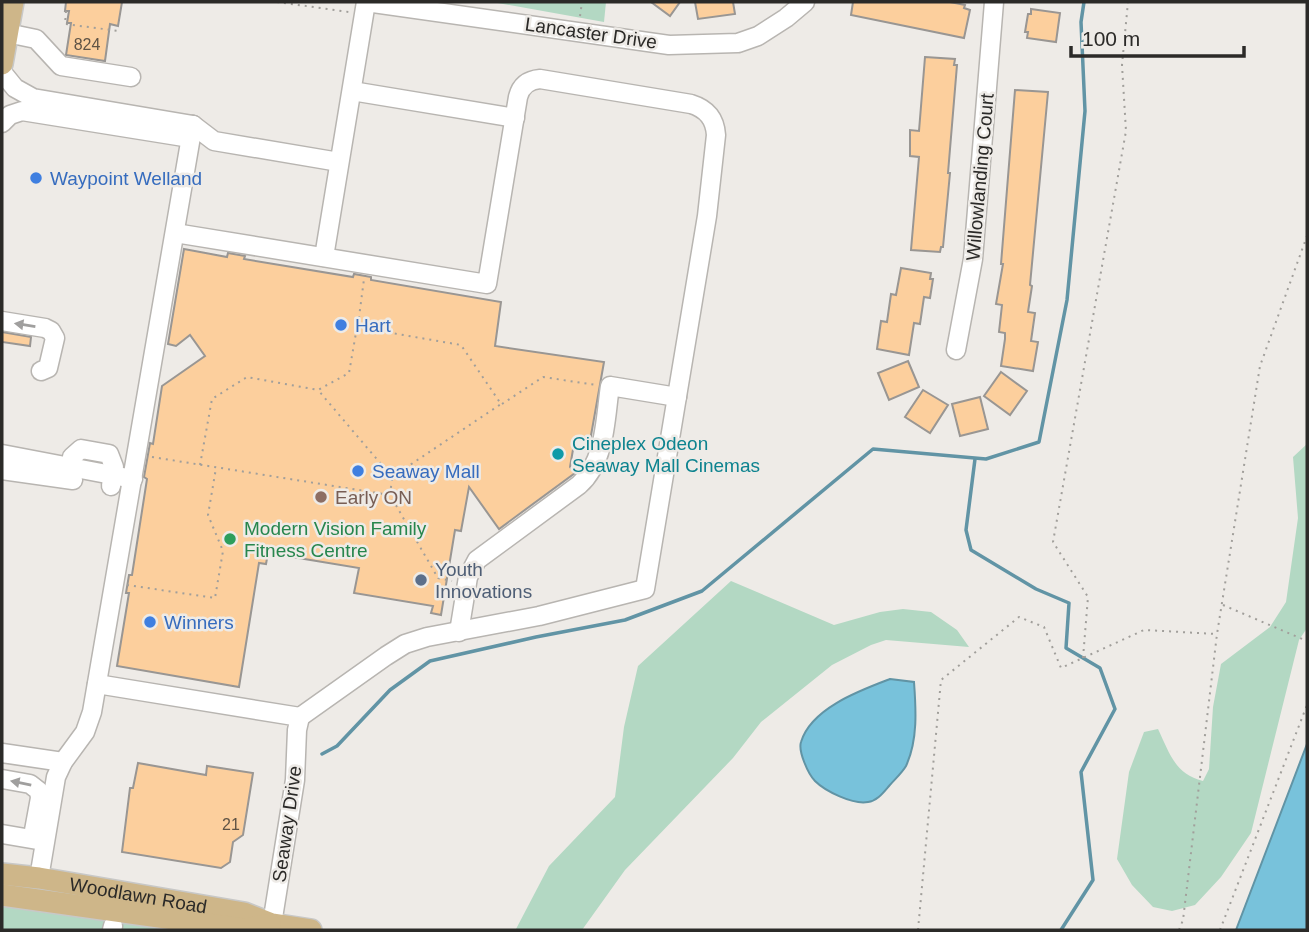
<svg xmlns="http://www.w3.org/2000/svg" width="1309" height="932" font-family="Helvetica,sans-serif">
	<rect width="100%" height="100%" fill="#eeebe7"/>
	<!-- green -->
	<g fill="#b3d8c3">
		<polygon points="492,2 606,2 604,22"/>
		<path d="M1307,444V628L1299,640L1251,833L1221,877L1195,905L1172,911L1153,907L1132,885L1117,859L1129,772L1144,732L1158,729C1170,754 1175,774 1203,781L1209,769L1213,707L1221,664L1270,627L1286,602L1298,518L1293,457Z"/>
		<polygon points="731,581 834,625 880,612 903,609 931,612 957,630 969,647 886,640 871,645 832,665 761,722 733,758 625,870 582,930 516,929 549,866 615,797 624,727 638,666"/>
		<polygon points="2,905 184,930 2,930"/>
	</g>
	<!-- water -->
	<g fill="#78c2db" stroke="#6194a5" stroke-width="2">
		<path d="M890,679L914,682C916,709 918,740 906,766C902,773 894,780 889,786C883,793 877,801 868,802C853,805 825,791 815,781C808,774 798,751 801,742C811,708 861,690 890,679Z"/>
		<polygon points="1307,744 1307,930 1236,930"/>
	</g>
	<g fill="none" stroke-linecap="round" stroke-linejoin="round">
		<!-- stream -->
		<g stroke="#6194a5" stroke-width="3.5">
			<polyline points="975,459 966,530 971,550 1036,589 1069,603 1066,648 1100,668 1115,709 1081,772 1093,880 1061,930"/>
			<polyline points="322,754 337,746 390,690 430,661 536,637 625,620 702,591 873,449 986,459 1039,442 1067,300 1085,111 1081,22 1084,2"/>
		</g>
	</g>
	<!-- building -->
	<g fill="#fccf9d" stroke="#999693" stroke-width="2">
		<polygon points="66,2 122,2 118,26 110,24 105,61 66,55 71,23 67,23 69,11 65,11"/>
		<polygon points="651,2 680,2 670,16"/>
		<polygon points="695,2 733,2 735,14 698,19"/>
		<polygon points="853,2 950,2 965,5 964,8 970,10 964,38 851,15"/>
		<polygon points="1031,9 1060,13 1056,42 1027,38 1028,32 1025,32 1028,14 1031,14"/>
		<polygon points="925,57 955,59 954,65 957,65 948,173 950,173 943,247 941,247 940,252 911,250 919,157 910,156 910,130 919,131"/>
		<polygon points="1015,90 1048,92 1030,285 1032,286 1028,312 1035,313 1031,341 1038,342 1033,371 1001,366 1005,339 1005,333 999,332 1002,305 996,304 1003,264 1001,264"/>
		<polygon points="184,249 227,257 228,253 245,256 244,259 353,277 354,274 371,277 371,280 501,302 495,346 604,362 590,441 575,438 570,467 575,473 499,529 469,487 461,531 455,530 441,615 431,613 433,606 354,593 359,568 268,553 266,564 259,563 239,687 117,666 129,593 126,593 129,575 132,575 147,479 144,477 150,443 153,444 162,386 205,356 190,335 176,346 168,344"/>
		<polygon points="901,268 931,273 930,279 933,279 930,298 924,297 920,324 914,323 909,355 877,349 881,321 887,322 891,294 896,295"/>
		<polygon points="2,332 31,337 30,346 2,342"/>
		<polygon points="908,361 919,387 889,400 878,373"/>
		<polygon points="1001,372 1027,391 1010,415 984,396"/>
		<polygon points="923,390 948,405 930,433 905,417"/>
		<polygon points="980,397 988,429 960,436 952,404"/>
		<polygon points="138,763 206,775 207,766 253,773 243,835 233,842 230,862 221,868 122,852 130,788 133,788"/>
	</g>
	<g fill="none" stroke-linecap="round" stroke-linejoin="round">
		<!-- minor casing -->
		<g stroke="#b8b5b1" stroke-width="21">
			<g id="minor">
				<polyline points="366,2 669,45 738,43 758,36 786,18 805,2"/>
				<polyline points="7,33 36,39 61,66 131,77"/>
				<polyline points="2,72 15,88 33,98 193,125 214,141 339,162"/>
				<polyline points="352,91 515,118"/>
				<polyline points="2,123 10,115 22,111 184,137 193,125"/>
				<path d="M175,233L487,284L518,97C521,85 529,80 540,79L691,104C707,109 715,119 716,135L707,216L645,589L539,616L427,637L405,644L386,656L300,717"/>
				<polyline points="324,257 366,2"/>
				<polyline points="2,321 45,328 51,331 55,338 48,368 41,371"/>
				<polyline points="956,350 973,259 994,2"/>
				<polyline points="2,454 133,479"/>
				<polyline points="70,469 72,457 81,449 109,454 114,467 111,486"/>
				<polyline points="2,470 73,480"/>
				<path d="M459,632L468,577L477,560L579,485C606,461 605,419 610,386L677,397"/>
				<polyline points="97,684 300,717 297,730 295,780 272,924"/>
				<polyline points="2,753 63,762"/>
				<polyline points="2,779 30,784 39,791 40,798 33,836"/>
				<polyline points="2,834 43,841"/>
				<polyline points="39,878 56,777 63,762 85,732 92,712 193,125"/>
				<polyline points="112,930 113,926"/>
			</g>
		</g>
		<!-- major casing -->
		<g stroke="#c8c8c7" stroke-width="24">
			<g id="major">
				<polyline points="2,64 13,2"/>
				<path id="s1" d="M2,874L39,878L244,913L272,924L311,930"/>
				<polyline points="2,895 244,929 270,924"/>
			</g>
		</g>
		<!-- path -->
		<g stroke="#a19f9b" stroke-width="2" stroke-dasharray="2 5" stroke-linecap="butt">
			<polyline points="277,2 349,12"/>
			<polyline points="66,11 65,24 119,31"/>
			<polyline points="580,16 582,2"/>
			<polyline points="358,325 364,279"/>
			<polyline points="502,404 543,377 596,385"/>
			<polyline points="152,457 390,495"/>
			<polyline points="200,465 212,399 247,377 318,390 349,373 357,327 461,345 501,404 392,477 318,390"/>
			<polyline points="392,479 390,495 438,578 452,581"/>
			<polyline points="127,585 215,598 223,551 208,515 216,468"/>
			<polyline points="1223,605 1307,641"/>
			<polyline points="1083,658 1088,597 1053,542 1126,131 1122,65 1128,2"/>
			<polyline points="918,930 941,680 1019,617 1044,627 1061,668 1144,630 1217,634"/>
			<polyline points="1179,930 1183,920 1217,634 1260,366 1307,236"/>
			<polyline points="1220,930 1307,705"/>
		</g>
		<!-- minor -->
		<use href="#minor" stroke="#fff" stroke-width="18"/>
		<!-- major -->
		<use href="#major" stroke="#ceb689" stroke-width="21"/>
	</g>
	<!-- one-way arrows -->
	<defs><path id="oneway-solid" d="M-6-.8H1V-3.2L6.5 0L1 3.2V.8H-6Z" transform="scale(1.75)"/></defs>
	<g fill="#a09f9e">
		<use href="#oneway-solid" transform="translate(25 325) rotate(-171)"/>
		<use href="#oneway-solid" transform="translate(21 783) rotate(-168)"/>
	</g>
	<!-- markers -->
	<g fill="#3f7fe0" stroke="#eeebe7" stroke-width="2.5">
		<circle cx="36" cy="178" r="7"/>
		<circle cx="341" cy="325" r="7"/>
		<circle cx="358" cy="471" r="7"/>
		<circle cx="150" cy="622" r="7"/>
	</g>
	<circle fill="#0f9aa8" stroke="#eeebe7" stroke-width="2.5" cx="558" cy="454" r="7"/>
	<circle fill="#8d6e63" stroke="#eeebe7" stroke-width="2.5" cx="321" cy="497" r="7"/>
	<circle fill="#2e9e5b" stroke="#eeebe7" stroke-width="2.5" cx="230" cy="539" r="7"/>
	<circle fill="#5c6f8a" stroke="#eeebe7" stroke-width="2.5" cx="421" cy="580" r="7"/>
	<g text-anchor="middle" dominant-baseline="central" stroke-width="5" stroke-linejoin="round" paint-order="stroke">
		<!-- number labels -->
		<g font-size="16" fill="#5f5345">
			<text x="87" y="44">824</text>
			<text x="231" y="824">21</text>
		</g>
		<!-- street labels -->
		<g font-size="19" fill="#2b2a28" stroke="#eeebe7">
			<text transform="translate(591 33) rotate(8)">Lancaster Drive</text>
			<text transform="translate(980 177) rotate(-85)">Willowlanding Court</text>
			<text transform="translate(287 824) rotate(-82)">Seaway Drive</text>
			<text stroke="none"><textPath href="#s1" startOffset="138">Woodlawn Road</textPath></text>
		</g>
		<!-- shop labels -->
		<g font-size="19" fill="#366cbe" stroke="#eeebe7" text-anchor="start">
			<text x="50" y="178">Waypoint Welland</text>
			<text x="355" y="325">Hart</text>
			<text x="372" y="471">Seaway Mall</text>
			<text x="164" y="622">Winners</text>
		</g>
		<!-- culture labels -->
		<g font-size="19" fill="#0d838f" stroke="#eeebe7" text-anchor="start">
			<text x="572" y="443">Cineplex Odeon<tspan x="572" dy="22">Seaway Mall Cinemas</tspan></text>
		</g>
		<!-- education labels -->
		<g font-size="19" fill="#785e54" stroke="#eeebe7" text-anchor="start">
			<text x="335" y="497">Early ON</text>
		</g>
		<!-- leisure labels -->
		<g font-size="19" fill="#27864d" stroke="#eeebe7" text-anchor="start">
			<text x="244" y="528">Modern Vision Family<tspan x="244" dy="22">Fitness Centre</tspan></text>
		</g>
		<!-- service labels -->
		<g font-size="19" fill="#4e5e75" stroke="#eeebe7" text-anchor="start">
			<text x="435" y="569">Youth<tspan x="435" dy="22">Innovations</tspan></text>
		</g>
	</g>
	<!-- border -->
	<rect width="1309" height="932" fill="none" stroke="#2b2a28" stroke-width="7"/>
	<!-- scale -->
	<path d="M1071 46v10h173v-10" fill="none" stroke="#2b2a28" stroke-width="3.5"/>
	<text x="1082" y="46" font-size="21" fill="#2b2a28" stroke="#eeebe7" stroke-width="5" paint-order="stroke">100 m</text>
</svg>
